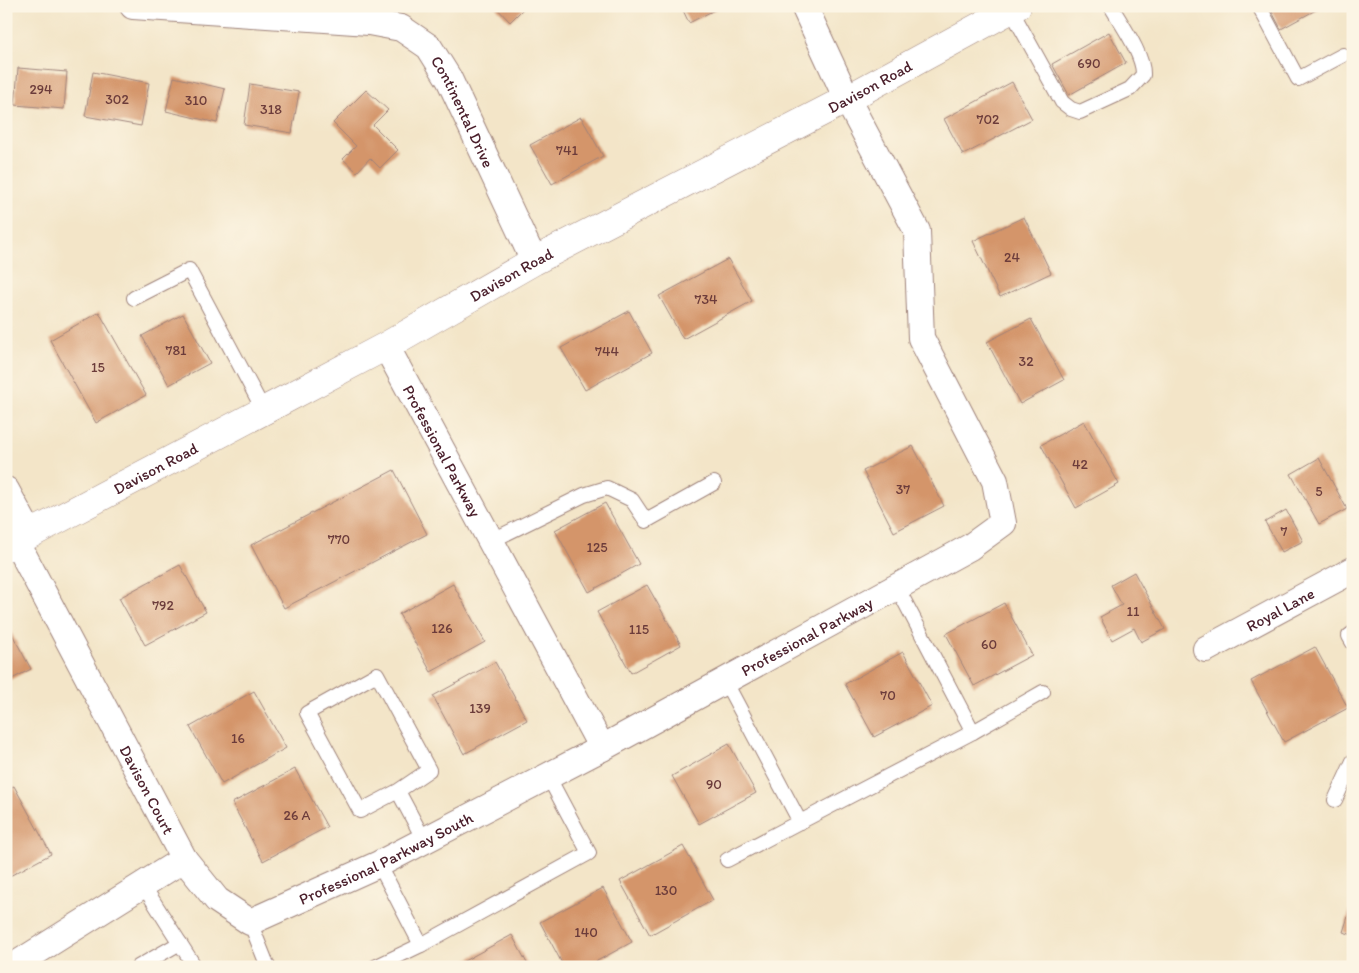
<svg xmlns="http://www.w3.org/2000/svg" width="1359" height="973" font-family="Itim,sans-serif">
	<rect width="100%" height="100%" fill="#fcf5e5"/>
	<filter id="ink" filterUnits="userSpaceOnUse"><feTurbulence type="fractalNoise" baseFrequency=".02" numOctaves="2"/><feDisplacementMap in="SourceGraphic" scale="10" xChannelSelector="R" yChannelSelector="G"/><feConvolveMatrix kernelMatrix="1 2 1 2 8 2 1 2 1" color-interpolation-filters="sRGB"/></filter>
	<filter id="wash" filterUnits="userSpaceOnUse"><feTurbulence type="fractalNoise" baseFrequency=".0096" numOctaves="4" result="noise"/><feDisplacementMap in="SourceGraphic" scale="20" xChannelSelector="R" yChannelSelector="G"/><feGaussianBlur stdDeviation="1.12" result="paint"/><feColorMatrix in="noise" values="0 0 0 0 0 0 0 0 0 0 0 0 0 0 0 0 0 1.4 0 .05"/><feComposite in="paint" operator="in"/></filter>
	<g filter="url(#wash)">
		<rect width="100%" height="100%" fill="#f3e5c8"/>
		<g id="blocks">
			<!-- building -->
			<g fill="#d4956a">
				<polygon points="495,6 526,6 510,22"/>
				<polygon points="681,6 722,6 689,23"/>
				<polygon points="1269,6 1323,6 1281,29"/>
				<polygon points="1109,32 1126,63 1069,95 1052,64"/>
				<polygon points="18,68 67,72 64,109 15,105"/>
				<polygon points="93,72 149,83 141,126 85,116"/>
				<polygon points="174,77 225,89 217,123 166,111"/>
				<polygon points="1012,82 1032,119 963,155 944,119"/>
				<polygon points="250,84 299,92 292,133 244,125"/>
				<polygon points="366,90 388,110 373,125 398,150 380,168 370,158 357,172 343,159 356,146 333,123"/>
				<polygon points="581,117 603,156 552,184 530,145"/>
				<polygon points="1024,217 1051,273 1000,297 973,241"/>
				<polygon points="728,259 752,301 683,339 659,296"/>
				<polygon points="629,311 652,353 585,390 561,348"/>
				<polygon points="99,312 146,395 96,423 50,340"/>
				<polygon points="183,314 210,363 169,385 142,336"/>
				<polygon points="1031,319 1064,380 1020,404 987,342"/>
				<polygon points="1084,421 1119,484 1076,508 1041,445"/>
				<polygon points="913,446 944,506 894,532 863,471"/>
				<polygon points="1319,458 1347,509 1319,524 1291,474"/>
				<polygon points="394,470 427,534 284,608 251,545"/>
				<polygon points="605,503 639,564 589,592 555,530"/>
				<polygon points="1286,510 1303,541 1282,552 1265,522"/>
				<polygon points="180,565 206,612 145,645 119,598"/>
				<polygon points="1134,572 1165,629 1141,642 1134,628 1112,640 1100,617 1122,605 1111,585"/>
				<polygon points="453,584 485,642 431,672 399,614"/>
				<polygon points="647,585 681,645 631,673 597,612"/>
				<polygon points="1004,603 1032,655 974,686 946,634"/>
				<polygon points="6,623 31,669 6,682"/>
				<polygon points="1315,647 1348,708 1284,742 1251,681"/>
				<polygon points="903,652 932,706 874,737 845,684"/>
				<polygon points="495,662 527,720 464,754 433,696"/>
				<polygon points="254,691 286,748 222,784 190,727"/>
				<polygon points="729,744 756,793 699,824 672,776"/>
				<polygon points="295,769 327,827 263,861 232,803"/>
				<polygon points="14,786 51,854 6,878 6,790"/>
				<polygon points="683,846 713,900 650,935 620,881"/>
				<polygon points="603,888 632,942 586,967 564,967 540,922"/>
				<polygon points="1352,904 1353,904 1353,935 1343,932"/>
				<polygon points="512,935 529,967 453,967"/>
			</g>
		</g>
	</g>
	<g filter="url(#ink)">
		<use href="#blocks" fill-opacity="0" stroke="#9e827a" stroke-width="1"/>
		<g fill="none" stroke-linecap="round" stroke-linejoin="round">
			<!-- service casing -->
			<g stroke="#9e827a" stroke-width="16">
				<g id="service">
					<polyline points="1259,6 1298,79 1343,55"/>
					<path d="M1011,10L1062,102L1071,109L1080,112L1130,89L1143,75C1144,55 1121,24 1111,6"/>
					<polyline points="134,298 189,270 264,411"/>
					<polyline points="491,541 584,495 607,488 632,500 646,521 714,483"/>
					<polyline points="1353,633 1349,636 1353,643"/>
					<polyline points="725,681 800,822 973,732 897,587"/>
					<polyline points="973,732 1043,692"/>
					<polyline points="398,791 429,770 377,674 307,713 360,811 398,791 424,840"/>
					<polyline points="1335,800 1353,761"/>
					<polyline points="727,860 801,821"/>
					<polyline points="379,864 421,945 589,853 548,776"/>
					<polyline points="143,885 195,967"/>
					<polyline points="250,922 268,967"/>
					<polyline points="138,967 180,943"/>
					<polyline points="375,967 421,945"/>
				</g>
			</g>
			<!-- minor casing -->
			<g stroke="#9e827a" stroke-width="28">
				<g id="minor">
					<path id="s1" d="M133,6L369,22L401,28L429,47L449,79L534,261"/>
					<path id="s2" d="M386,346L602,748"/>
					<polyline points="6,490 30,534"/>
					<path id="s3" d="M16,541L184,859L217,900L250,922L379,864L602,748L970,547L1003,523L995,481L921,338L917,231L847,99L804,6"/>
					<path id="s4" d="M1206,649L1353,570"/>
					<polyline points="12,967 184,859"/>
				</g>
			</g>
			<!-- tertiary casing -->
			<g stroke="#9e827a" stroke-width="29">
				<g id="tertiary">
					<path id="s5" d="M6,547L386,346L534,261L847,99L1017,6"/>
				</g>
			</g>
			<!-- service -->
			<use href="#service" stroke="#fff" stroke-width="14"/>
			<!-- minor -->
			<use href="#minor" stroke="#fff" stroke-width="26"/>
			<!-- tertiary -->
			<use href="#tertiary" stroke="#fff" stroke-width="28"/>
		</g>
	</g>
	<g text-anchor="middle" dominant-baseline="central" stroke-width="4" stroke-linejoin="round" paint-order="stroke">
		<!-- number labels -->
		<g font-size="14" fill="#6c3c3b">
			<text x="1089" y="63">690</text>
			<text x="41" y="89">294</text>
			<text x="117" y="99">302</text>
			<text x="196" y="100">310</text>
			<text x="271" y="109">318</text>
			<text x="988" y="119">702</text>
			<text x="567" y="150">741</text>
			<text x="1012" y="257">24</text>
			<text x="706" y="299">734</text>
			<text x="176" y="350">781</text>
			<text x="607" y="351">744</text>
			<text x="1026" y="361">32</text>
			<text x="98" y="367">15</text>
			<text x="1080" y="464">42</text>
			<text x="903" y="489">37</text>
			<text x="1319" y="491">5</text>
			<text x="1284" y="531">7</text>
			<text x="339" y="539">770</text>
			<text x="597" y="547">125</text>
			<text x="163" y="605">792</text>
			<text x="1133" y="611">11</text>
			<text x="442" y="628">126</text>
			<text x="639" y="629">115</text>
			<text x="989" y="644">60</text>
			<text x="888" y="695">70</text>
			<text x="480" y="708">139</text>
			<text x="238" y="738">16</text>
			<text x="714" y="784">90</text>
			<text x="297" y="815">26 A</text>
			<text x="666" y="890">130</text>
			<text x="586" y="932">140</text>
		</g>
		<!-- street labels -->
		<g font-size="16" fill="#4a1f2b" stroke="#fcf5e5">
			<text stroke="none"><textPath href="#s5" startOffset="979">Davison Road</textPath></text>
			<text stroke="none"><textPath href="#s1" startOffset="376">Continental Drive</textPath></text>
			<text stroke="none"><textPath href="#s5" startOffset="574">Davison Road</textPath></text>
			<text stroke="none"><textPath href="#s2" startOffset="119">Professional Parkway</textPath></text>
			<text stroke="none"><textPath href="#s5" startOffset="169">Davison Road</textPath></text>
			<text stroke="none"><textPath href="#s4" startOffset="84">Royal Lane</textPath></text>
			<text stroke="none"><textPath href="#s3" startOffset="1078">Professional Parkway</textPath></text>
			<text stroke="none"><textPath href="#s3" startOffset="281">Davison Court</textPath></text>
			<text stroke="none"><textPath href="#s3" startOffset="602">Professional Parkway South</textPath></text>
		</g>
	</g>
	<!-- margin -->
	<rect width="1359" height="973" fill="none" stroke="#fcf5e5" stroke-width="25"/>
</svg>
